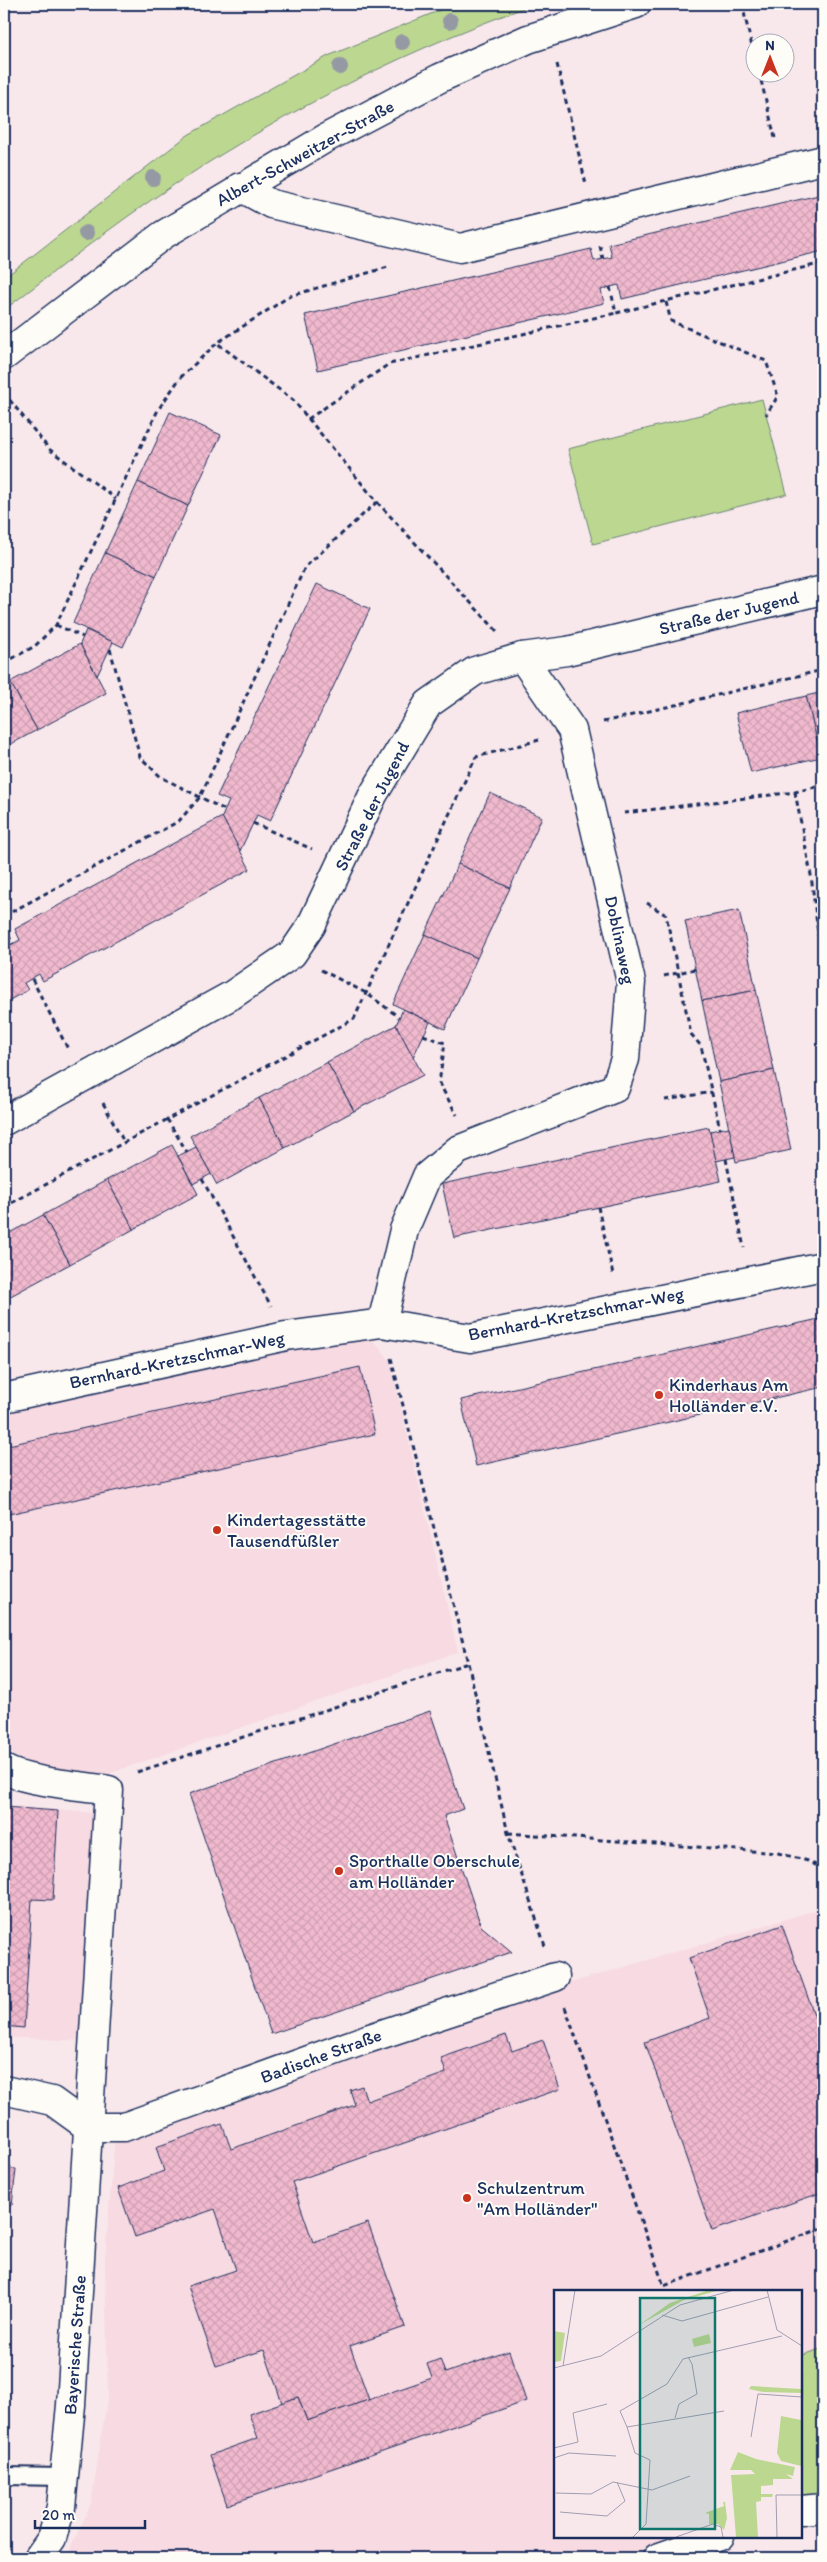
<svg xmlns="http://www.w3.org/2000/svg" width="827" height="2562" font-family="Itim,sans-serif">
	<defs>
		<pattern id="building-cross-hatch" width="8" height="8" patternUnits="userSpaceOnUse" patternTransform="scale(1.25)"><rect width="8" height="8" fill="#f1b9ce"/><path d="M0 0l8 8M0 8l8-8" fill="none" stroke="#ce9fb3"/></pattern>
	</defs>
	<rect width="100%" height="100%" fill="#f9e8eb"/>
	<filter id="ink" filterUnits="userSpaceOnUse"><feTurbulence type="fractalNoise" baseFrequency=".02" numOctaves="2"/><feDisplacementMap in="SourceGraphic" scale="10" xChannelSelector="R" yChannelSelector="G"/><feConvolveMatrix kernelMatrix="1 2 1 2 8 2 1 2 1" color-interpolation-filters="sRGB"/></filter>
	<g filter="url(#ink)">
		<!-- built -->
		<g fill="#f7dae2">
			<polygon points="340,1331 369,1338 380,1347 390,1361 458,1652 108,1774 39,1767 14,1756 4,1748 4,1407"/>
			<polygon points="4,1806 95,1813 81,2041 4,2037"/>
			<polygon points="823,1908 823,2481 801,2491 801,2291 556,2291 556,2536 689,2536 624,2558 66,2558 91,2504 108,2394 105,2259 115,2136 543,1991"/>
		</g>
		<!-- green -->
		<g fill="#bcd890" stroke="#6c8477">
			<path d="M455,4H535C391,55 252,128 127,217C85,247 45,279 4,310V278L188,135L328,56Z"/>
			<polygon points="762,399 787,494 593,544 568,449"/>
			<polygon points="823,2348 823,2497 801,2499 801,2356"/>
		</g>
		<!-- building -->
		<g fill="url(#building-cross-hatch)" stroke="#1b2f5e">
			<polygon points="823,194 823,251 622,299 619,285 610,287 601,290 604,303 318,370 305,315 591,249 594,261 612,257 609,244"/>
			<polygon points="170,412 221,435 188,506 138,482"/>
			<polygon points="138,482 188,506 156,576 105,553"/>
			<polygon points="105,553 156,576 123,647 73,623"/>
			<polygon points="317,584 370,609 270,821 257,815 240,851 222,817 229,801 217,796"/>
			<polygon points="86,630 113,642 97,676 80,644"/>
			<polygon points="80,644 106,693 37,730 10,682"/>
			<polygon points="10,682 37,730 4,748 4,685"/>
			<polygon points="823,692 823,756 821,757 806,696"/>
			<polygon points="806,696 821,757 751,773 736,713"/>
			<polygon points="490,793 542,817 510,888 458,864"/>
			<polygon points="222,817 250,869 43,981 39,974 24,983 28,990 4,1003 4,946 5,948 20,940 15,929"/>
			<polygon points="458,864 510,888 477,958 425,934"/>
			<polygon points="739,910 756,990 702,1001 685,921"/>
			<polygon points="425,934 477,958 445,1029 393,1004"/>
			<polygon points="756,990 774,1070 719,1082 702,1001"/>
			<polygon points="403,1009 430,1022 413,1057 396,1025"/>
			<polygon points="396,1025 423,1075 354,1111 327,1062"/>
			<polygon points="327,1062 354,1111 285,1148 259,1098"/>
			<polygon points="774,1070 791,1150 736,1162 719,1082"/>
			<polygon points="259,1098 285,1148 217,1185 190,1136"/>
			<polygon points="709,1127 721,1181 454,1238 442,1184"/>
			<polygon points="729,1127 735,1157 716,1161 710,1131"/>
			<polygon points="172,1145 198,1194 134,1229 107,1180"/>
			<polygon points="196,1147 211,1174 193,1184 178,1156"/>
			<polygon points="107,1180 134,1229 70,1264 43,1215"/>
			<polygon points="43,1215 70,1264 5,1299 4,1236"/>
			<polygon points="823,1318 823,1387 476,1466 461,1400"/>
			<polygon points="360,1367 375,1434 4,1515 4,1446"/>
			<polygon points="430,1711 463,1809 444,1816 481,1926 512,1952 271,2034 189,1794"/>
			<polygon points="4,1807 58,1811 53,1900 32,1899 24,2028 4,2026"/>
			<polygon points="782,1925 816,2020 823,2017 823,2192 712,2231 645,2042 710,2018 689,1958"/>
			<polygon points="506,2035 512,2051 543,2040 560,2089 292,2182 313,2242 368,2223 405,2327 350,2346 369,2400 307,2421 298,2397 282,2403 264,2350 216,2366 188,2286 236,2270 215,2209 135,2237 118,2188 164,2171 156,2147 222,2124 231,2149 355,2105 350,2090 362,2086 367,2101 446,2073 441,2058"/>
			<polygon points="4,2167 16,2169 12,2205 4,2205"/>
			<polygon points="509,2351 526,2401 227,2505 210,2455 258,2438 249,2414 298,2397 307,2421 432,2378 427,2364 440,2359 445,2373"/>
		</g>
		<g fill="none" stroke-linecap="round" stroke-linejoin="round">
			<!-- service casing -->
			<g stroke="#1b2f5e" stroke-width="20">
				<polyline id="service" points="4,2476 63,2477"/>
			</g>
			<!-- minor casing -->
			<g stroke="#1b2f5e" stroke-width="31">
				<g id="minor">
					<polyline points="240,187 271,204 460,248 823,160"/>
					<polyline points="4,1121 232,995 292,954 311,926 373,795 428,704 475,671 522,657 567,651 823,590"/>
					<polyline points="382,1323 404,1230 427,1176 458,1150 615,1088 625,1059 631,982 572,730 522,657"/>
					<polyline points="4,1398 286,1336 382,1323 470,1338 823,1266"/>
					<path d="M4,1769C25,1782 83,1786 109,1790L71,2405L61,2507L52,2538L38,2558"/>
					<polyline points="4,2090 52,2101 88,2127 124,2127 367,2039 555,1977"/>
					<polyline points="801,2510 823,2508"/>
					<polyline points="657,2558 720,2536"/>
				</g>
			</g>
			<!-- tertiary casing -->
			<g stroke="#1b2f5e" stroke-width="31">
				<polyline id="tertiary" points="4,356 163,235 326,138 440,78 528,39 636,4"/>
			</g>
			<!-- path -->
			<g stroke="#1b2f5e" stroke-width="3" stroke-dasharray="5 4" stroke-linecap="butt">
				<polyline points="742,4 754,55"/>
				<polyline points="557,64 586,184"/>
				<polyline points="759,72 775,138"/>
				<polyline points="600,246 603,259"/>
				<polyline points="610,287 616,313 823,263"/>
				<polyline points="666,302 671,321 766,361 778,396 766,415"/>
				<polyline points="4,393 49,449 116,499"/>
				<polyline points="308,419 389,364 616,313"/>
				<polyline points="377,502 497,631"/>
				<polyline points="56,625 83,637"/>
				<polyline points="110,649 140,757 161,777 225,810"/>
				<polyline points="4,663 35,646 56,625 158,410 180,378 217,343 290,296 388,267"/>
				<polyline points="603,722 823,670"/>
				<polyline points="795,792 811,875 823,975"/>
				<polyline points="624,813 795,792 823,785"/>
				<polyline points="253,823 312,849"/>
				<polyline points="647,903 666,915 691,1034 701,1046 720,1129"/>
				<polyline points="4,916 179,821 200,797 305,567 377,502 293,400 217,343"/>
				<polyline points="4,927 13,944"/>
				<polyline points="321,970 366,993 399,1017"/>
				<polyline points="664,976 695,969"/>
				<polyline points="32,979 68,1049"/>
				<polyline points="423,1035 445,1043 439,1083 457,1115"/>
				<polyline points="665,1100 712,1092"/>
				<polyline points="103,1103 124,1142"/>
				<polyline points="167,1119 187,1152"/>
				<polyline points="726,1159 744,1248"/>
				<polyline points="202,1179 271,1306"/>
				<polyline points="4,1207 354,1019 476,757 539,740"/>
				<polyline points="598,1207 613,1274"/>
				<polyline points="391,1358 468,1663 508,1833 545,1946"/>
				<polyline points="137,1772 468,1663"/>
				<polyline points="508,1833 778,1853 808,1861 823,1869"/>
				<polyline points="565,2007 664,2286 823,2228"/>
			</g>
			<!-- service -->
			<use href="#service" stroke="#fdfcf7" stroke-width="16"/>
			<!-- minor -->
			<use href="#minor" stroke="#fdfcf7" stroke-width="28"/>
			<!-- tertiary -->
			<use href="#tertiary" stroke="#fdfcf7" stroke-width="28"/>
		</g>
		<!-- trees -->
		<g fill="#9599a4">
			<circle cx="450" cy="21" r="8"/>
			<circle cx="402" cy="42" r="8"/>
			<circle cx="340" cy="67" r="8"/>
			<circle cx="153" cy="178" r="8"/>
			<circle cx="86" cy="233" r="8"/>
		</g>
	</g>
	<!-- markers -->
	<g fill="#c8321e" stroke="#fdfcf7" stroke-width="2">
		<circle cx="659" cy="1395" r="5"/>
		<circle cx="217" cy="1530" r="5"/>
		<circle cx="339" cy="1871" r="5"/>
		<circle cx="467" cy="2198" r="5"/>
	</g>
	<g text-anchor="middle" dominant-baseline="central" stroke-width="4" stroke-linejoin="round" paint-order="stroke">
		<!-- street labels -->
		<g font-size="18" fill="#1b2f5e" stroke="#fdfcf7">
			<text transform="translate(305 153) rotate(-29)">Albert-Schweitzer-Straße</text>
			<text transform="translate(729 613) rotate(-13)">Straße der Jugend</text>
			<text transform="translate(372 806) rotate(-63)">Straße der Jugend</text>
			<text transform="translate(620 940) rotate(78)">Doblinaweg</text>
			<text transform="translate(576 1314) rotate(-11)">Bernhard-Kretzschmar-Weg</text>
			<text transform="translate(177 1360) rotate(-12)">Bernhard-Kretzschmar-Weg</text>
			<text transform="translate(321 2056) rotate(-20)">Badische Straße</text>
			<text transform="translate(75 2345) rotate(-86)">Bayerische Straße</text>
		</g>
		<!-- poi labels -->
		<g font-size="18" fill="#1b2f5e" stroke="#fdfcf7" text-anchor="start">
			<text x="669" y="1385">Kinderhaus Am<tspan x="669" dy="21">Holländer e.V.</tspan></text>
			<text x="227" y="1520">Kindertagesstätte<tspan x="227" dy="21">Tausendfüßler</tspan></text>
			<text x="349" y="1861">Sporthalle Oberschule<tspan x="349" dy="21">am Holländer</tspan></text>
			<text x="477" y="2188">Schulzentrum<tspan x="477" dy="21">"Am Holländer"</tspan></text>
		</g>
	</g>
	<!-- overview -->
	<g transform="translate(554 2290)">
		<rect width="248" height="248" fill="#f9e8eb"/>
		<path d="M155,0H166L130,10L85,35L116,13ZM0,41L11,43L7,71L0,72ZM155,44L157,53L140,57L138,49ZM197,96L247,99V103L209,102L195,99ZM227,126L247,130V176L227,171L223,163ZM184,162L202,169L241,177L239,186L232,184L201,189L219,188V195L207,196V204H219L218,207H207V211L202,212L204,247H182L177,185L201,184L197,180H176ZM169,212H171L173,228L170,240L164,234H155V224L151,223L170,216Z" fill="#bcd890"/>
		<path d="M206,184H232L239,189H200V186Z" fill="#bcd890"/>
		<path fill="none" stroke="#a09eb3" stroke-width="1" d="M213,0L223,40L248,56M108,25L128,31L214,7M9,76L21,0M0,78L47,66L126,15L180,0M121,128L125,114L143,104L138,74L134,67M73,137L66,121L113,94L129,69L228,46M197,147L204,104L248,107M0,158L24,152L19,123L53,114M0,168L15,163L62,166M0,173V240M2,203L37,204L59,192L98,200L136,186M6,222L53,226L71,211L63,192M79,247L92,234L96,170L81,163L73,137L170,121M122,247L159,234L167,237L169,247M223,247L222,205H248"/>
		<path fill="#0f766e" fill-opacity="0.15" stroke="#0f766e" stroke-width="2.5" d="M86,8H161V239H86Z"/>
		<rect width="248" height="248" fill="none" stroke="#1b2f5e" stroke-width="2.5"/>
	</g>
	<!-- margin -->
	<rect width="827" height="2562" fill="none" stroke="#fdfcf7" stroke-width="20"/>
	<rect x="10" y="10" width="807" height="2542" fill="none" stroke="#1b2f5e" stroke-width="2" filter="url(#ink)"/>
	<!-- north arrow -->
	<g transform="translate(770 58)"><circle r="24" fill="#fdfcf7" stroke="#a3aaba"/>
	<path d="M0-4L9 19L0 12L-9 19Z" fill="#c8321e"/>
	<text y="-8" font-size="14" font-weight="bold" text-anchor="middle" fill="#1b2f5e">N</text>
	</g>
	<!-- scale -->
	<path d="M35 2520v8h110v-8" fill="none" stroke="#1b2f5e" stroke-width="2.5"/>
	<text x="42" y="2520" font-size="15" fill="#1b2f5e" stroke="#fdfcf7" stroke-width="4" paint-order="stroke">20 m</text>
</svg>
